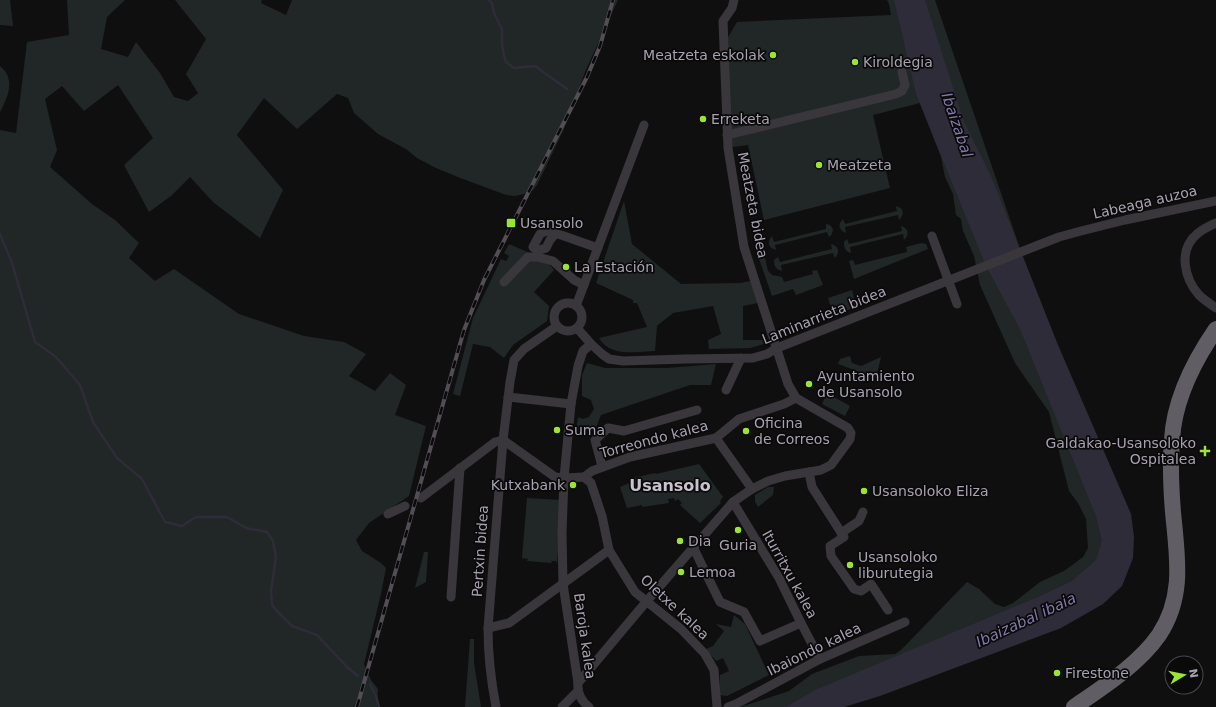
<svg xmlns="http://www.w3.org/2000/svg" width="1216" height="707" font-family="'DejaVu Sans',sans-serif">
	<rect width="100%" height="100%" fill="#100f10"/>
	<!-- green -->
	<g fill="#202726">
		<polygon points="0,0 10,0 13,26 0,25"/>
		<polygon points="67,0 125,0 107,17 101,49 128,57 136,42 160,73 174,97 188,101 198,93 186,74 206,39 175,0 262,0 261,3 286,15 292,0 618,0 585,72 564,129 537,185 533,190 524,194 515,196 506,195 458,177 436,168 417,158 406,149 378,134 354,113 348,98 337,94 297,129 264,98 237,135 283,190 260,238 213,202 190,177 171,196 149,212 124,165 153,138 118,85 84,111 62,86 45,99 57,150 50,167 92,204 115,220 139,243 129,258 155,281 174,269 239,314 304,336 344,342 366,354 349,376 375,391 390,373 406,385 395,415 426,426 409,496 369,523 356,540 362,551 381,563 386,568 381,594 364,664 371,680 378,689 377,707 0,707 0,130 16,133 27,42 69,35"/>
		<polygon points="887,0 935,0 1066,383 1130,553 1006,637 788,707 741,707 789,691 812,674 859,656 895,654 901,650 967,582 979,589 995,604 1004,607 1013,603 1040,582 1064,571 1083,557 1088,548 1086,519 1078,503 1069,491 1049,412 1015,363 980,285 974,256 963,231 961,219 956,215 953,194 945,177 941,157 920,103 873,115 890,188 764,220 748,145 732,147 727,39 737,22 891,15 889,4"/>
		<path d="M0,66C16,79 8,97 0,112Z"/>
		<path d="M624,201L632,244L681,284L740,283L751,281L758,303L743,306V340H763L764,344L750,348L709,349L708,340L721,334L713,306L673,313L657,326L655,351C635,352 610,357 599,338L647,327L637,303H633V300L596,283Z"/>
		<path d="M896,206C904,208 905,214 899,220L898,215L845,227L846,233C839,230 837,225 843,219L845,224L897,211Z"/>
		<path d="M826,224L830,225L833,229L832,234L829,237L827,232L775,245L776,250C768,248 767,242 772,236L774,242L826,229Z"/>
		<path d="M901,226C908,228 910,234 904,240L903,234L850,247L851,253C845,251 844,248 844,242L847,239L849,244L902,231Z"/>
		<polygon points="753,234 760,237 768,271 772,275 782,277 784,282 813,274 812,271 817,270 823,285 796,295 793,289 772,296 757,253"/>
		<polygon points="921,243 926,244 928,249 854,279 849,261 853,260 855,265 907,252 906,247"/>
		<polygon points="509,244 546,260 554,270 534,292 549,306 547,321 513,345 504,358 490,347 473,344 460,396 453,394 473,318 501,259 506,261 509,256 504,253"/>
		<path d="M831,244C839,246 840,252 835,258L833,253L781,265L782,271C776,269 774,267 774,260L778,257L780,262L832,249Z"/>
		<polygon points="852,290 856,306 834,317 828,298"/>
		<polygon points="850,356 852,363 861,366 881,357 876,378 838,364 840,359"/>
		<polygon points="587,363 605,368 667,368 716,364 711,385 690,385 601,415 595,430 582,434 578,433 576,430 578,417 583,419 589,417 594,409 591,400 582,396 582,375"/>
		<polygon points="827,393 850,406 845,416 822,404"/>
		<polygon points="699,464 723,497 720,501 721,503 700,523 680,505 682,503 678,499 675,501 674,498 668,499 669,503 642,507 642,505 627,508 620,487 634,481 633,478 655,473 656,474"/>
		<polygon points="768,487 774,487 773,495 758,507 755,502 755,495"/>
		<polygon points="527,498 560,500 562,504 557,563 555,560 555,561 551,561 552,563 527,561 528,559 523,558 522,559 522,558"/>
		<polygon points="424,552 428,552 426,582 415,588"/>
		<polygon points="734,615 745,624 769,675 727,696 720,695 720,675 729,671 723,658 716,661 706,649 713,646 724,631 716,624 731,627"/>
		<polygon points="470,639 474,639 474,663 481,707 465,707"/>
	</g>
	<!-- water -->
	<polygon fill="#2f2c39" points="894,0 925,0 964,122 991,176 1058,345 1131,514 1134,537 1133,558 1122,586 1103,604 1061,628 880,696 844,707 786,707 815,690 1038,597 1072,581 1096,560 1102,541 1096,516 1020,329 986,266 916,94"/>
	<g fill="none" stroke-linecap="round" stroke-linejoin="round">
		<!-- stream -->
		<g stroke="#2f2c39" stroke-width="2.5">
			<polyline points="489,0 492,3 494,13 502,29 502,45 504,55 506,62 514,68 535,66 567,89"/>
			<polyline points="0,234 12,263 35,342 56,357 80,385 93,422 117,458 142,479 165,522 182,526 196,517 227,517 246,528 267,532 273,541 276,557 271,591 272,605 277,611 292,626 317,635 347,667 358,676"/>
			<polyline points="370,684 376,696 379,707"/>
		</g>
		<!-- street -->
		<g stroke="#3a373c" stroke-width="9">
			<polyline points="727,135 896,94 902,91 905,85 902,72"/>
			<path d="M1216,223C1209,226 1203,229 1197,234C1178,250 1184,278 1199,295C1204,300 1210,304 1216,308"/>
			<path d="M555,234L550,240L546,248C541,250 537,251 533,247L540,234L546,231L561,235L598,248"/>
			<polyline points="932,236 957,304"/>
			<polyline points="504,282 528,257 537,257 553,261 574,280 584,285"/>
			<circle cx="568" cy="317" r="14"/>
			<polyline points="576,306 644,125"/>
			<polyline points="577,328 591,344 602,354 609,359 623,361 685,359 753,358 767,354 777,348 1059,237 1081,231 1125,220 1216,201"/>
			<polyline points="726,390 741,358"/>
			<polyline points="508,397 571,404"/>
			<polyline points="716,438 752,489"/>
			<polyline points="602,466 595,440 608,428 624,431 697,410"/>
			<polyline points="809,472 812,487 844,537 830,546 831,556 854,589 861,591 871,584 888,610"/>
			<polyline points="584,477 592,471 630,457 716,438 739,419 784,404 796,398"/>
			<polyline points="421,498 495,442 503,440 555,477 564,478 584,477 591,483 602,516 609,550 635,592 681,629 705,654 714,670 717,707"/>
			<polyline points="733,502 779,578 801,623 820,659"/>
			<polyline points="388,514 405,506"/>
			<polyline points="841,533 859,521 863,512"/>
			<polyline points="693,547 720,602 744,612 760,641 801,623"/>
			<polyline points="451,597 460,468"/>
			<polyline points="488,628 509,623 609,550"/>
			<polyline points="578,683 646,602 733,502 752,489 768,481 785,476 821,470 831,465 850,439 851,433 848,428 796,398 788,384 744,247 728,148 723,21 732,8 734,0"/>
			<path d="M496,707C491,681 488,655 488,628L503,440L510,382L514,360L524,349L557,326"/>
			<polyline points="562,707 578,691"/>
			<path d="M589,707C581,701 577,694 578,683L563,584L562,533L564,478L571,404L578,366L583,351L591,344"/>
			<polyline points="728,707 736,704 820,659 905,622"/>
		</g>
		<!-- highway -->
		<path stroke="#615d65" stroke-width="16" d="M1074,707C1103,687 1139,664 1159,635C1185,596 1177,556 1173,512C1171,488 1170,464 1172,440C1174,400 1194,361 1216,329"/>
		<!-- rail casing -->
		<g stroke="#534e56" stroke-width="4">
			<polyline id="rail" points="357,707 464,330 484,280 587,77 600,46 613,0"/>
		</g>
		<!-- rail -->
		<use href="#rail" stroke="#0b0a0b" stroke-width="2.5" stroke-dasharray="8" stroke-linecap="butt"/>
	</g>
	<!-- markers -->
	<g fill="#9ce334" stroke="#0b0a0b" stroke-width="1.5">
		<circle cx="773" cy="55" r="4"/>
		<circle cx="855" cy="62" r="4"/>
		<circle cx="703" cy="119" r="4"/>
		<circle cx="819" cy="165" r="4"/>
		<rect x="506" y="218" width="10" height="10" rx="2"/>
		<circle cx="566" cy="267" r="4"/>
		<circle cx="809" cy="384" r="4"/>
		<circle cx="557" cy="430" r="4"/>
		<circle cx="746" cy="431" r="4"/>
		<path d="M1203 445h4v4h4v4h-4v4h-4v-4h-4v-4h4z"/>
		<circle cx="573" cy="485" r="4"/>
		<circle cx="864" cy="491" r="4"/>
		<circle cx="738" cy="530" r="4"/>
		<circle cx="680" cy="541" r="4"/>
		<circle cx="850" cy="565" r="4"/>
		<circle cx="681" cy="572" r="4"/>
		<circle cx="1057" cy="673" r="4"/>
	</g>
	<g text-anchor="middle" dominant-baseline="central" stroke-width="3.5" stroke-linejoin="round" paint-order="stroke">
		<!-- poi labels -->
		<g font-size="14" fill="#a8a1b0" stroke="#0b0a0b" text-anchor="start">
			<text x="765" y="55" text-anchor="end">Meatzeta eskolak</text>
			<text x="863" y="62">Kiroldegia</text>
			<text x="711" y="119">Erreketa</text>
			<text x="827" y="165">Meatzeta</text>
			<text x="520" y="223">Usansolo</text>
			<text x="574" y="267">La Estación</text>
			<text x="817" y="376">Ayuntamiento<tspan x="817" dy="16">de Usansolo</tspan></text>
			<text x="754" y="423">Oficina<tspan x="754" dy="16">de Correos</tspan></text>
			<text x="565" y="430">Suma</text>
			<text x="1196" y="443" text-anchor="end">Galdakao-Usansoloko<tspan x="1196" dy="16">Ospitalea</tspan></text>
			<text x="565" y="485" text-anchor="end">Kutxabank</text>
			<text x="872" y="491">Usansoloko Eliza</text>
			<text x="688" y="541">Dia</text>
			<text x="738" y="545" text-anchor="middle">Guria</text>
			<text x="858" y="557">Usansoloko<tspan x="858" dy="16">liburutegia</tspan></text>
			<text x="689" y="572">Lemoa</text>
			<text x="1065" y="673">Firestone</text>
		</g>
		<!-- street labels -->
		<g font-size="14" fill="#a8a1b0" stroke="#0b0a0b">
			<text transform="translate(1145 202) rotate(-13)">Labeaga auzoa</text>
			<text transform="translate(753 205) rotate(79)">Meatzeta bidea</text>
			<text transform="translate(824 315) rotate(-22)">Laminarrieta bidea</text>
			<text transform="translate(654 439) rotate(-15)">Torreondo kalea</text>
			<text transform="translate(480 551) rotate(-86)">Pertxin bidea</text>
			<text transform="translate(790 574) rotate(61)">Iturritxu kalea</text>
			<text transform="translate(675 607) rotate(43)">Oletxe kalea</text>
			<text transform="translate(585 636) rotate(82)">Baroja kalea</text>
			<text transform="translate(814 649) rotate(-26)">Ibaiondo kalea</text>
		</g>
		<!-- water labels -->
		<g font-size="15" font-style="italic" fill="#847aaa" stroke="#0b0a0b">
			<text transform="translate(957 125) rotate(71)">Ibaizabal</text>
			<text transform="translate(1026 620) rotate(-25)">Ibaizabal ibaia</text>
		</g>
		<!-- quarter labels -->
		<g font-size="16" font-weight="bold" fill="#c7c2cc" stroke="#0b0a0b">
			<text x="670" y="485">Usansolo</text>
		</g>
	</g>
	<!-- north arrow -->
	<g transform="translate(1184 675) rotate(80)"><circle r="19" fill="#0b0a0b" stroke="#4a464d"/>
	<path d="M0-3L7 15L0 10L-7 15Z" fill="#9ce334"/>
	<text y="-6" font-size="11" font-weight="bold" text-anchor="middle" fill="#a8a1b0">N</text>
	</g>
</svg>
